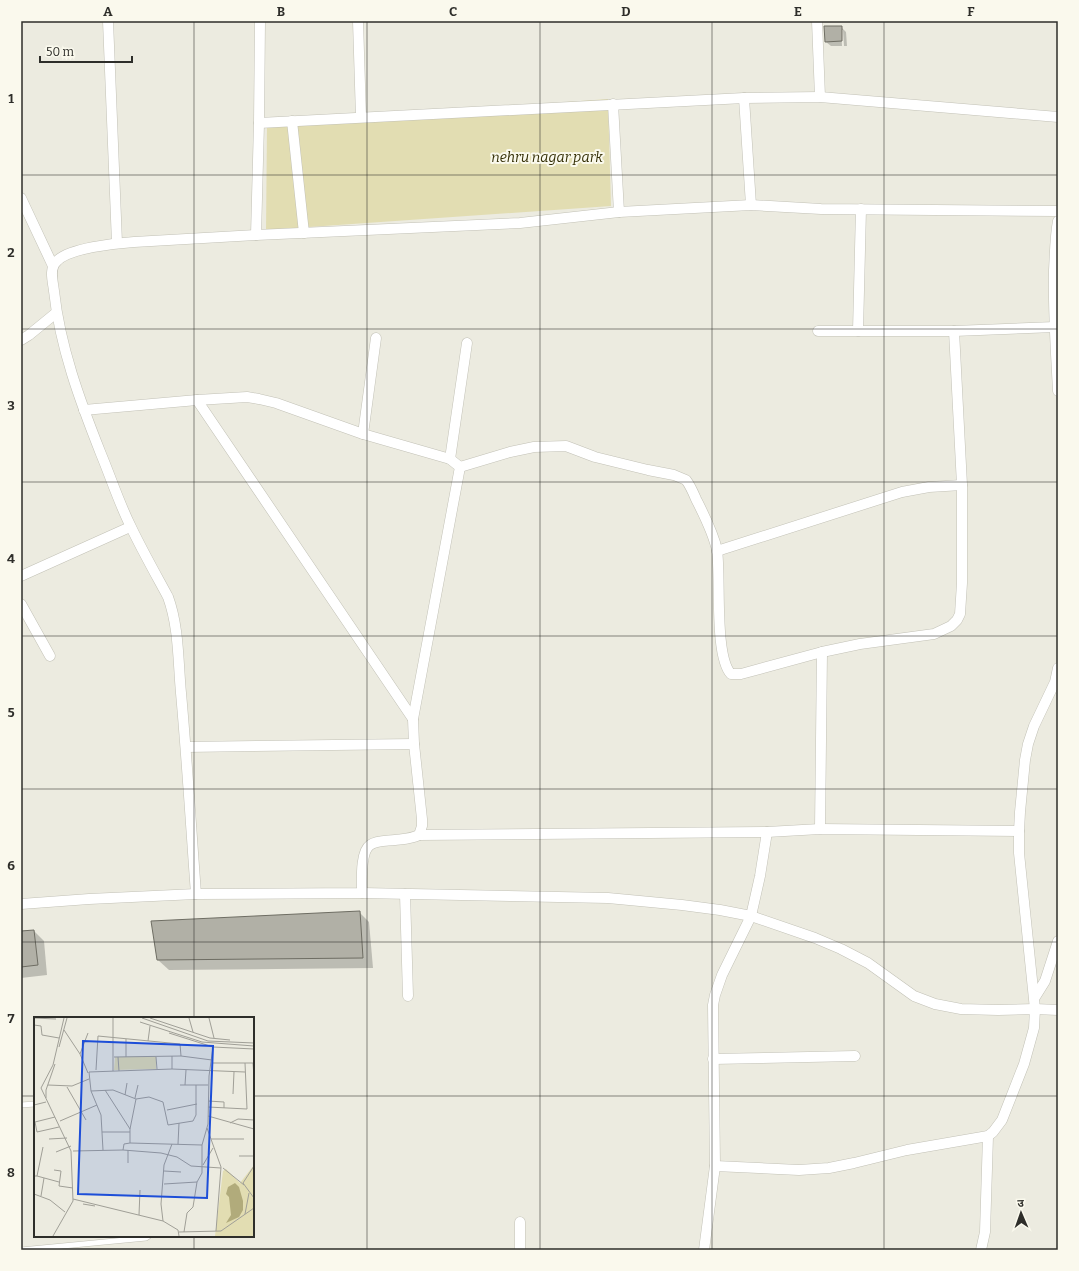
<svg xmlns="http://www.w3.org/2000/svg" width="1079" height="1271" font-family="Bitter,'Noto Sans Devanagari',serif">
	<rect width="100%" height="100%" fill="#ecebe0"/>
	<!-- green -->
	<polygon fill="#e2ddb2" points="608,99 611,206 266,230 267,124"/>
	<!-- shadow -->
	<g fill="#0003">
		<polygon points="841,27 846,32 847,46 844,46 843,30 841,30 842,46 831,46 826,42"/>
		<polygon points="359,912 369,922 373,968 169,970 158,960"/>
		<polygon points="34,931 44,941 47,975 21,978 21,932"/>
		<polygon points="245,1249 246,1250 227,1250"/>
	</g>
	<!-- building -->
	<g fill="#b1b0a6" stroke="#6e6d63">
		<polygon points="824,26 842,26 842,41 825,42"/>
		<polygon points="360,911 363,958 157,960 151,921"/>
		<polygon points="34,930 38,965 21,967 21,931"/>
	</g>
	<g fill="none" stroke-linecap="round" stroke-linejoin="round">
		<!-- lane casing -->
		<g stroke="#c2c1b6" stroke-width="6">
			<g id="lane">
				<polyline points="21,1105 35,1104"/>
				<polyline points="21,1250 146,1238 149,1236"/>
			</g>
		</g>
		<!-- street casing -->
		<g stroke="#c2c1b6" stroke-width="11">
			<g id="street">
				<polyline points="108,21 117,243"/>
				<polyline points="358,21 361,117"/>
				<polyline points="817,21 820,97"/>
				<polyline points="744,98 751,205"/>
				<polyline points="613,104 619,212"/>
				<polyline points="292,121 304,233"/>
				<polyline points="259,123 744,98 820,97 1058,117"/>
				<polyline points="21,198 53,266"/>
				<path d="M1058,221C1055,237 1055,254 1054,270C1053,311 1056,351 1058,391"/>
				<polyline points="256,235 259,123 260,21"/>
				<polyline points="818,331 954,331 1055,327"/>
				<polyline points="858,331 861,209"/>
				<polyline points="21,340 29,335 56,313"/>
				<polyline points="197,400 413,719"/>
				<polyline points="84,410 197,400 247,397 259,399 276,403 363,434 450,459 460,467 413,719 414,744 422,819 422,826 419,835"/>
				<polyline points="363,434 376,338"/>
				<polyline points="450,459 467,343"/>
				<path d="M460,467L510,452L534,447L566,446L595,457L648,470L674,475L686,480C690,485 693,492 696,499C704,515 713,532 717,550C721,577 714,656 731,674H741L822,652L860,644L934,634L951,626L957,620L960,614L962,583V485L954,331"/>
				<polyline points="717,551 902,492 929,487 962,485"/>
				<polyline points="21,576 130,527"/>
				<polyline points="21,604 50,656"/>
				<polyline points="186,747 414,744"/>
				<polyline points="820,829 822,652"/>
				<polyline points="362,893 608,898 682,905 720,910 751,916 815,938 841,949 868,963 914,996 935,1004 961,1009 998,1010 1035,1009 1058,1010"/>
				<path d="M196,894C191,827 187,760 181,693C178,661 179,627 168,597C155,573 142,550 131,527C119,503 111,478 101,454C80,401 60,347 54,291C53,282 49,269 56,262C67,248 117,243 134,242L256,235L520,223L619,212L751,205L821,209L1058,211"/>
				<polyline points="405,894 408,996"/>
				<path d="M21,904L89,899L196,894L362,893C362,881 360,852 370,845C377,840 387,841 395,840C403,839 411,839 419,835L767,832L820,829L1019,831"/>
				<polyline points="1035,997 1045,981 1058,941"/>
				<polyline points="713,1059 855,1056"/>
				<polyline points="715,1166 799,1170 829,1168 854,1163 907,1150 988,1136 993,1132 1002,1120 1024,1064 1034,1028 1035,1009 1019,853 1019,831 1020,812 1025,760 1028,744 1034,726 1055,682 1058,668"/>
				<polyline points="520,1250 520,1222"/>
				<polyline points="704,1250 715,1166 713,1005 715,995 722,975 751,916 760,876 767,832"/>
				<polyline points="981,1250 985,1232 988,1136"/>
			</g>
		</g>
		<!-- lane -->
		<use href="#lane" stroke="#fff" stroke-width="5"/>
		<!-- street -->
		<use href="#street" stroke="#fff" stroke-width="10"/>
	</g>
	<!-- grid -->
	<path fill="none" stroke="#2e2e2a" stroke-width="1" stroke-opacity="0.55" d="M194,21V1018M367,21V1250M540,21V1250M712,21V1250M884,21V1250M21,175H1058M21,329H1058M21,482H1058M21,636H1058M21,789H1058M21,942H1058M21,1096H35M253,1096H1058M194,1236V1250"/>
	<g text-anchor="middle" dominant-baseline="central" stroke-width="4" stroke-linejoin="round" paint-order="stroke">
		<!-- park labels -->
		<g font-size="14" font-style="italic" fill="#353007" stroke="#faf9ed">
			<text x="547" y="157">nehru nagar park</text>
		</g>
	</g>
	<!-- overview -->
	<g transform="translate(34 1017)">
		<rect width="220" height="220" fill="#ecebe0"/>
		<path d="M122,39V52L80,53L81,40ZM220,148V219H181L189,154L192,152L206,166Z" fill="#e2ddb2"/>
		<path d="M201,166L205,170L209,184V193L205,200L192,206L197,198L195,180L192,177L194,170Z" fill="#b1ab7b"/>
		<path fill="none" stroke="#a09f97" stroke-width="1" d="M0,1L22,2M79,1V54M108,1L174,24L220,26M116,1L176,21L196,23M155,1L159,15M175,1L180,21M106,5L168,25L220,29M0,8L7,9L8,18L25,21M30,13L46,37L54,56M135,16L179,30L220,32M92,22V40M114,24L116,9M25,30L33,1M46,37L54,16M138,39V52M80,40L147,39L178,43M84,40L85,54M122,40L123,52M178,46H220M219,46L220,60M62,53L64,19L146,27L147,39M14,68L38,69L55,62M146,68H174M151,68L152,53M33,70L52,103M71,73L96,112M57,74L79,73L102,82L96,112V126M199,77L200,55M91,78L93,66M12,81V73L21,47M101,81L104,68M102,82L115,80L129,85L134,108L159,104L162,98V68M174,84L190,85V91M0,88L12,85M174,90L213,92L211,46M133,93L163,87M174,99L220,112M21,100L1,105L3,115L25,110M26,104L63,88M196,106L204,102L220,103M173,111L187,150L182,214M68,115H96M15,122L33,121M177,122H210M144,127L145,106M69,133L67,98L57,74L55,55L138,52L211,55M89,133L127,136L143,140L157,149L187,151M39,134L89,133L90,127L96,126L168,128M22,135L37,129M205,139H220M94,146V133M169,148L179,131M220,149L209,166L220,181M189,151L210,168M20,153L27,154L25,169L39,171M130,154L147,155M0,159H3L9,130M3,159L25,165M130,167L163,165L168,156V128L174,107L175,59L179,30M0,177L16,183L31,195M7,179L10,161M39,182L129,204L144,213L145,219M49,187L61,189M211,197L215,176M105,198L106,173M129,204L127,187L130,148L138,127M145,215L187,214L220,191M150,215L153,196L159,190L163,165M19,219L39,184L37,134L7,71L19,48L30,1"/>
		<path fill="#1d4ed8" fill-opacity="0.15" stroke="#1d4ed8" stroke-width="2" d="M49,24L179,29L173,181L44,177Z"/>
		<rect width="220" height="220" fill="none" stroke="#2e2e2a" stroke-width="2"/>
	</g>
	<!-- border -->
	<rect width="1079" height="1271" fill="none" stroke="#faf9ed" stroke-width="44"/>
	<!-- north arrow -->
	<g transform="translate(1021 1213) rotate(358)" stroke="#faf9ed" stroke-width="3" paint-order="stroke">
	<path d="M0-3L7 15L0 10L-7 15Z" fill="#2e2e2a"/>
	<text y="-6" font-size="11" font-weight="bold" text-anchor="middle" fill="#2e2e2a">उ</text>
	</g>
	<!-- scale -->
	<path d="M40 56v6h92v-6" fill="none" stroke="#2e2e2a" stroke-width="2"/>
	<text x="46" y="56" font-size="12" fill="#2e2e2a" stroke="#faf9ed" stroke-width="3" paint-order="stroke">50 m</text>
	<rect x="22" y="22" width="1035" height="1227" fill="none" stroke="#2e2e2a" stroke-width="1.5"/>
	<g font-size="13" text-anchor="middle" font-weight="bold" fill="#2e2e2a">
		<text x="108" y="16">A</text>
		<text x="281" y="16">B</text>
		<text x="453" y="16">C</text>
		<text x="626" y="16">D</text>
		<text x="798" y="16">E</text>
		<text x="971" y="16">F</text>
		<text x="11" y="103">1</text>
		<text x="11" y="257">2</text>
		<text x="11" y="410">3</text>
		<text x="11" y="563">4</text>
		<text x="11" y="717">5</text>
		<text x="11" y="870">6</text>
		<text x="11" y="1023">7</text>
		<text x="11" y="1177">8</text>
	</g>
</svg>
